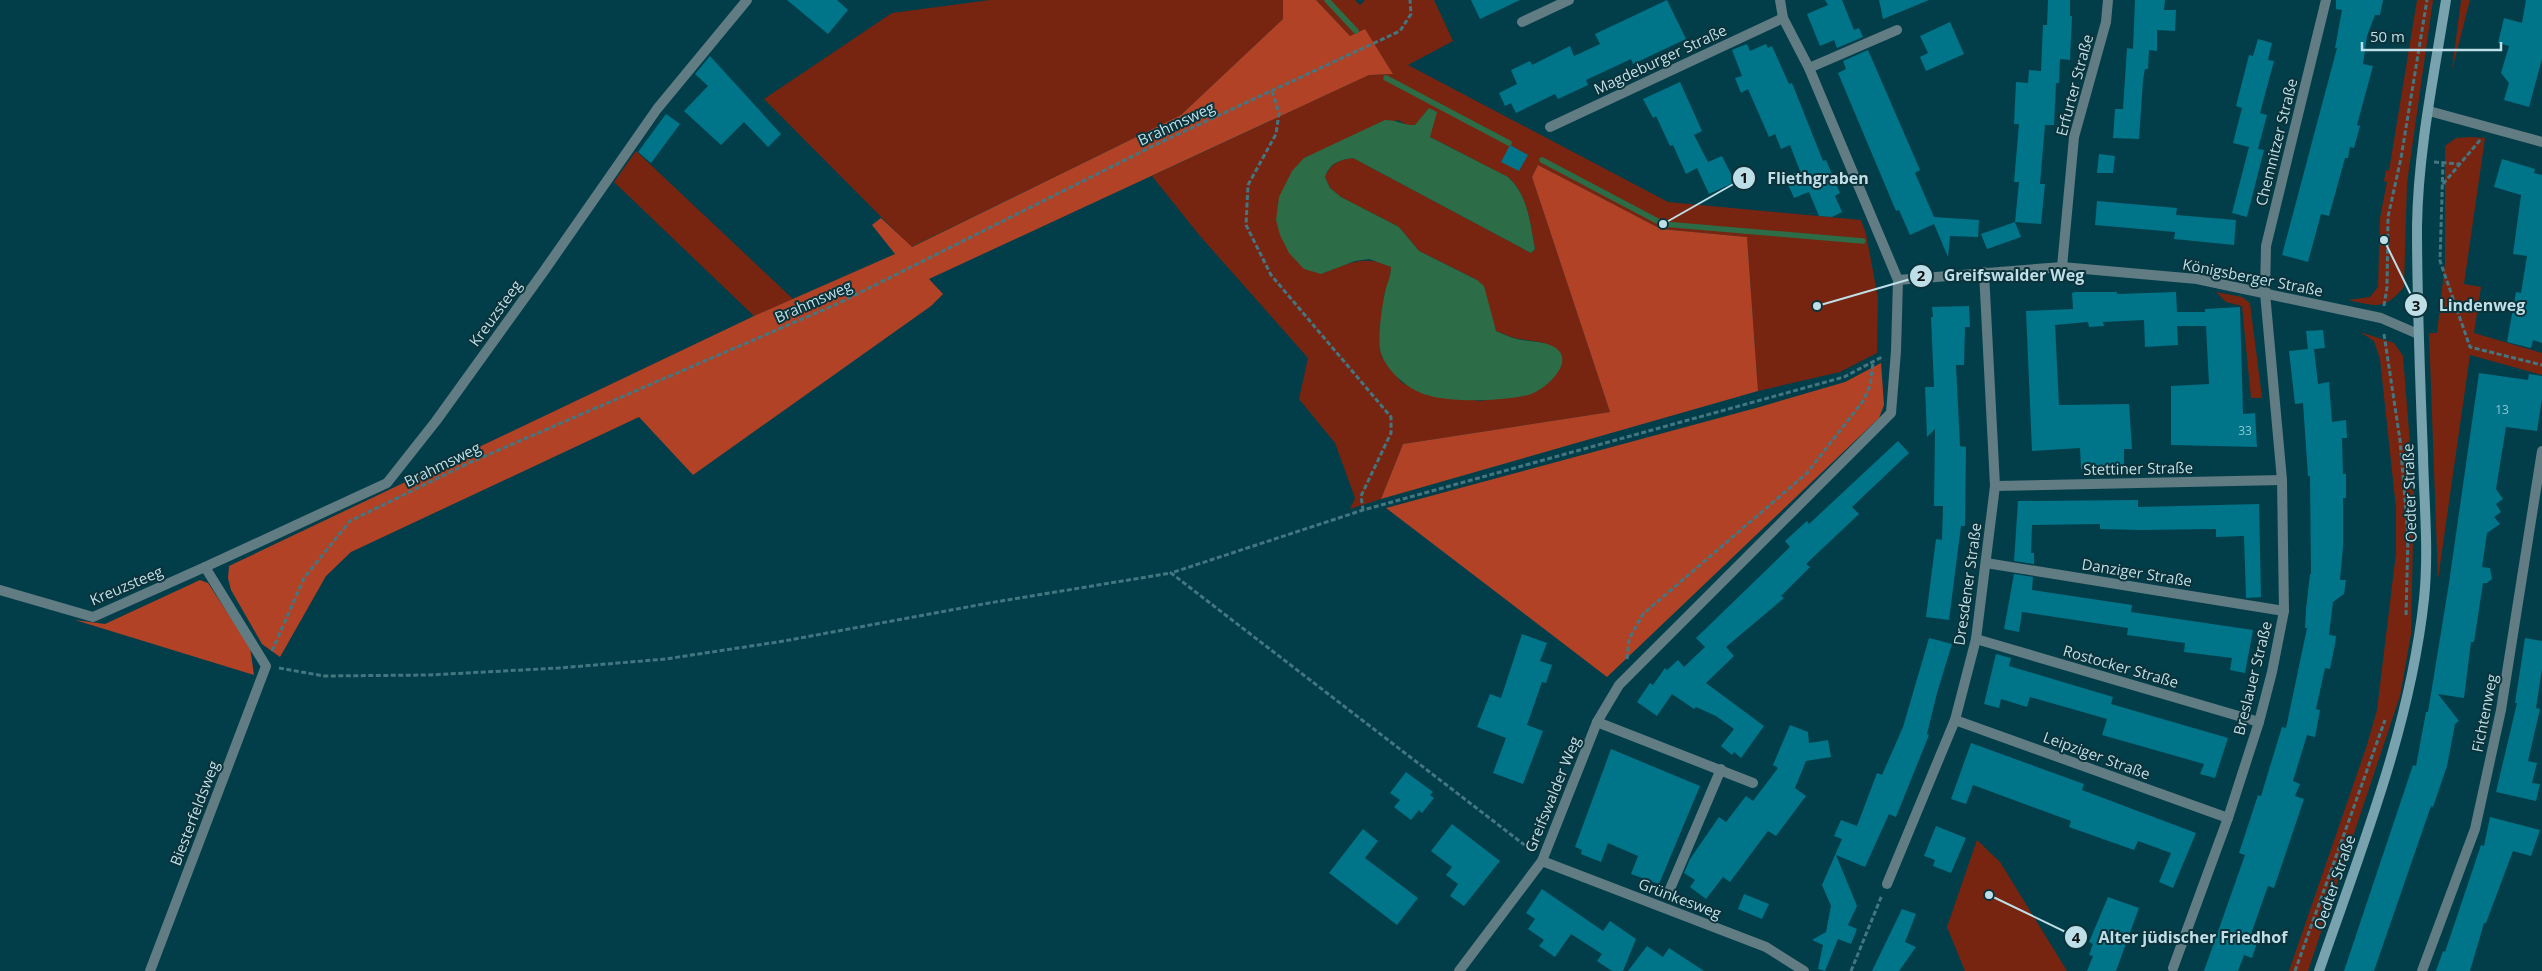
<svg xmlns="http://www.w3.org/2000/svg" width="2542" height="971" font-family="'Open Sans',sans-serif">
	<rect width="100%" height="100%" fill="#023e49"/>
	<!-- green -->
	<g fill="#772510" fill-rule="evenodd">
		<polygon points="990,0 1283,0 1283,19 1181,115 911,247 764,99 892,13"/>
		<path d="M1316,0H1355L1360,5L1365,0H1434L1453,41L1408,65L1668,202L1861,220L1866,234L1878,298L1877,353L1840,372L1758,391L1747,237L1661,229L1538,165L1532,177L1610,412L1403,444L1381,499L1350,509L1355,498L1335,443L1299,399L1308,358L1200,236L1152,176L1369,75L1393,74L1365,30L1350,36ZM1429,108L1430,137L1508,177C1528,195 1530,223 1535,249L1531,253L1353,158C1339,160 1331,163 1325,177L1330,188L1341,197L1399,227L1419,251L1477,280L1496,331L1514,338L1545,343L1496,398L1481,401L1427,395L1401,382L1381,356L1380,329L1385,291L1390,280L1391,267C1363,254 1348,264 1321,274L1304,158L1398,120L1407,125H1416Z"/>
		<path d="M2417,0H2433L2407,183L2404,287C2384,311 2376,306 2348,300L2370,297L2378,287L2380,218L2387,182L2384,181L2386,170L2389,171Z"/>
		<polygon points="2461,0 2470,0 2452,70"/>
		<polygon points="2471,137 2485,138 2464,284 2481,287 2474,333 2542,353 2542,375 2470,355 2438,579 2429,333 2437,333 2445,263 2445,146 2456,138"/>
		<polygon points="636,151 793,299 754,316 614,182"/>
		<polygon points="2216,292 2242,297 2250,303 2262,398 2251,398 2242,306 2226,302"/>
		<polygon points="2360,332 2394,343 2403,356 2414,494 2411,634 2400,696 2308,971 2289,971 2367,745 2377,710 2396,553 2396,508 2380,359 2374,341"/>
		<polygon points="1977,840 2000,862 2067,971 1965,971 1947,927"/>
	</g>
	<!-- forest -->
	<g fill="#b14226">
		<polygon points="1283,0 1316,0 1350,36 1365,29 1393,74 1369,75 929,279 943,294 931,306 693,475 639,417 351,552 326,576 280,657 262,644 231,590 228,578 229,566 754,316 895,254 872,225 881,218 912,247 1181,115 1283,19"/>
		<polygon points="1538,165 1661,229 1747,237 1758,391 1381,499 1403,444 1610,412 1532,177"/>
		<polygon points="1881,363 1884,405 1879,418 1607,677 1386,508 1756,408 1845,382"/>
		<polygon points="200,580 208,583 250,647 254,675 75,620 105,624"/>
	</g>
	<!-- water -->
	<path fill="#2c6d47" d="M1429,108L1437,112L1430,137L1508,177C1528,195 1530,223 1535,249L1531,253L1353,158C1339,160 1330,163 1325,177L1330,188L1341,197L1399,227L1419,251L1477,280L1484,286L1496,331C1501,333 1507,336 1513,338C1526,342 1542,340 1554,347C1578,361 1544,391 1528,395C1502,401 1452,403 1427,395C1409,390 1389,373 1382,356C1376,344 1382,307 1385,292C1387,283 1391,277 1391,267L1369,259L1355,261L1321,274L1304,269L1289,253L1280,235L1276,220L1279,197L1292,171L1304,158L1385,120C1397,120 1405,126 1415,125Z"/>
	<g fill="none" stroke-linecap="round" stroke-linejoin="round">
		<!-- stream -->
		<g stroke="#2c6d47" stroke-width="5.5">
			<polyline points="1327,0 1356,31"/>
			<polyline points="1386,78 1509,143"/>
			<polyline points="1542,160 1663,224 1863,241"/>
		</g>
	</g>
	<!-- building -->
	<g fill="#007488">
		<polygon points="787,0 837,0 848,10 828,34"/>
		<polygon points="1471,0 1520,0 1480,19"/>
		<polygon points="1667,0 1686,39 1633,64 1631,59 1586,80 1588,85 1558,99 1555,94 1516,113 1511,103 1505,106 1499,93 1517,84 1511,70 1530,61 1532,65 1570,46 1574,56 1600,44 1595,34"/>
		<polygon points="1825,0 1842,0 1854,30 1859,28 1863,37 1837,48 1834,40 1820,46 1807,14 1828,5"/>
		<polygon points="1879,0 1929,0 1883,19"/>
		<polygon points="2048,0 2070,0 2070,16 2072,16 2070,60 2060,59 2059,83 2056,83 2054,125 2045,125 2040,184 2045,184 2041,224 2015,222 2021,237 1987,249 1981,234 2015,222 2019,182 2014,182 2019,124 2014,124 2016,82 2028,83 2029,70 2041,71 2043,25 2047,25"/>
		<polygon points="2135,0 2165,0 2164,10 2176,10 2175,31 2157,30 2157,51 2149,50 2148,69 2145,69 2143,80 2139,139 2113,138 2115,109 2123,109 2127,48 2133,49"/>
		<polygon points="2336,0 2383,0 2380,15 2375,15 2367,36 2363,64 2373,66 2357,125 2360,126 2354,148 2350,147 2348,158 2345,158 2329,216 2321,214 2308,262 2282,255 2337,48 2335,48 2342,10 2336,9"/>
		<polygon points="2526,0 2542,0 2542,59 2529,107 2504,100 2509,83 2501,73 2509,46 2498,43 2504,18 2522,23"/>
		<polygon points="1950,22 1964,54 1926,71 1920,57 1928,53 1920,36"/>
		<polygon points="2258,39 2272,43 2268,60 2274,61 2260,113 2267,115 2258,149 2264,150 2247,217 2232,213 2249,147 2233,143 2242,108 2236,106 2249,55 2253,56"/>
		<polygon points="1747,44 1750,51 1766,44 1768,48 1772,46 1789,84 1792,83 1823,161 1826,160 1840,193 1835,196 1842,212 1832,217 1819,216 1809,192 1794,198 1785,177 1800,171 1790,145 1781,149 1775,134 1769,137 1748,89 1741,93 1735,78 1742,76 1732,50"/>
		<polygon points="1868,50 1920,170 1915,173 1934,217 1979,220 1978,237 1950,236 1948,257 1934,224 1910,235 1899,210 1896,211 1838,73 1846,69 1843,61"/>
		<polygon points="710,56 781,134 768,147 744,122 721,145 684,111 708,86 695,74"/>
		<polygon points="1680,82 1702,131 1694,135 1708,162 1722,156 1735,182 1709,194 1697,168 1686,174 1673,145 1670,146 1656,116 1653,118 1643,99"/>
		<polygon points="666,114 680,124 651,163 638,152"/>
		<polygon points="1510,145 1528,155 1519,171 1501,162"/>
		<polygon points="2099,154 2115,156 2113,173 2097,173"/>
		<polygon points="2502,159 2535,169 2534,173 2542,175 2542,343 2533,340 2531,348 2507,342 2516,292 2521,293 2527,256 2513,254 2521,195 2494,187"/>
		<polygon points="2097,201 2177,208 2176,215 2236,220 2234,245 2174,239 2175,232 2095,225"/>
		<polygon points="2075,292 2117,292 2117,294 2176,292 2177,312 2205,312 2205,309 2240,307 2243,414 2255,413 2257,447 2171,445 2171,386 2209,384 2206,326 2177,326 2178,345 2145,347 2144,320 2103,322 2104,326 2089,327 2088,322 2055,325 2059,405 2129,404 2132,449 2124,449 2124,466 2081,469 2080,448 2032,451 2026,311 2073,309 2072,293"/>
		<polygon points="1969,306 1970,327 1965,327 1964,365 1956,365 1960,446 1966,447 1965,526 1961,526 1949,620 1926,617 1936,539 1942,540 1943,506 1934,506 1935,429 1927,437 1925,387 1934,387 1931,317 1933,317 1932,307"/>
		<polygon points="2323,330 2325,348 2314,349 2318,384 2329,382 2332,422 2346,420 2347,438 2342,438 2343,474 2346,474 2346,498 2343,498 2343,547 2340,580 2346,580 2344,594 2333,602 2329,635 2336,636 2335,644 2330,669 2325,668 2316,709 2320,710 2315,737 2307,735 2293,781 2300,784 2295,796 2304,799 2274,888 2268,886 2251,934 2259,937 2252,958 2244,955 2238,971 2204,971 2245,855 2239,853 2258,795 2261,796 2282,727 2286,728 2307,628 2305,628 2306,609 2310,574 2311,574 2310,476 2308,476 2303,403 2295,404 2289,351 2308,349 2306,331"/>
		<polygon points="2479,373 2528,380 2529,374 2542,376 2542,399 2537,431 2506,427 2496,489 2503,499 2496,504 2501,512 2494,517 2500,524 2487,533 2482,567 2490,568 2492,579 2487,583 2483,583 2474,642 2471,642 2464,698 2438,694 2459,721 2455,724 2447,766 2433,807 2431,806 2374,971 2344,971 2413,765 2416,766 2426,712 2428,712 2449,583"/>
		<polygon points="1898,441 1909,453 1852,507 1859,514 1806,564 1810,567 1781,596 1784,598 1726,647 1734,656 1706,683 1764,726 1741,758 1734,752 1732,755 1721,746 1734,729 1716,716 1696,707 1694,709 1672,694 1657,716 1637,702 1650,683 1653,685 1665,668 1667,670 1678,660 1684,667 1705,647 1696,638 1790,547 1785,541 1807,521 1809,524"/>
		<polygon points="2138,500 2138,507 2259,504 2261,597 2246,598 2244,536 2216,537 2216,529 2139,530 2100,529 2100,524 2032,525 2031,553 2034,553 2034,564 2014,561 2018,501"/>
		<polygon points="2014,574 2033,577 2032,590 2132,605 2131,612 2253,630 2245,673 2230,670 2232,658 2184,652 2185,643 2127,635 2128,628 2022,612 2019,632 2004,629"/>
		<polygon points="1522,634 1547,643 1540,661 1552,665 1546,683 1542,682 1527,725 1543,731 1523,784 1493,773 1506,738 1477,727 1490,694 1501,698"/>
		<polygon points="1929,638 1952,644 1937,693 1927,734 1929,735 1896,817 1889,814 1865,867 1836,855 1857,906 1848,925 1857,929 1851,944 1838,939 1825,971 1818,969 1823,945 1812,940 1826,932 1831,906 1822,885 1842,839 1834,836 1841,820 1857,826 1877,773 1882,775 1903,727"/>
		<polygon points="2525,638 2542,641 2542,669 2536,708 2540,709 2528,761 2537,763 2532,783 2540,784 2536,801 2496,792 2517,703 2515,703"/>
		<polygon points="1996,654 2011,658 2009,666 2113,697 2111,704 2228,738 2215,778 2200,774 2204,764 2102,735 2107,719 2030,697 2027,707 2001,699 1999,708 1984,704"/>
		<polygon points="1790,725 1808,732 1809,743 1828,740 1831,757 1806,761 1795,788 1806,796 1776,836 1768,831 1730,882 1723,877 1706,899 1690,887 1695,880 1684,873 1690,859 1719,817 1726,822 1746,796 1753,801 1778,768 1773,765"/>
		<polygon points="1971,743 2084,784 2082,790 2196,833 2173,888 2159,882 2171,853 2138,841 2134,850 2069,827 2071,821 1973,785 1966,804 1951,799"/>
		<polygon points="1611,749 1700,786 1659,884 1631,874 1638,856 1608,843 1601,862 1581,854 1582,850 1575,847"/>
		<polygon points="1406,772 1433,792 1430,795 1434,798 1422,813 1419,810 1411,820 1394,807 1400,800 1390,793"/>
		<polygon points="2490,817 2540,830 2531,856 2513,851 2486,923 2484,923 2470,971 2436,971 2443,951 2445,952 2481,845 2484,846"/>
		<polygon points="1452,824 1500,861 1464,906 1450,896 1458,884 1446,875 1452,867 1431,851"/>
		<polygon points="1936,826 1966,838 1951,873 1933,866 1935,860 1924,856"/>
		<polygon points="1363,829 1378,841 1365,858 1418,898 1397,925 1329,873"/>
		<polygon points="1542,889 1603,931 1610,921 1636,939 1623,971 1612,971 1597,961 1602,954 1571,934 1555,957 1539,946 1544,940 1528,929 1535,919 1526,913"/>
		<polygon points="1744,894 1769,904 1762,919 1738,909"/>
		<polygon points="2108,897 2139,908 2116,971 2087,971 2093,956 2089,955 2093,944 2089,942"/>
		<polygon points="1902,909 1916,914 1905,942 1916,947 1899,971 1872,971"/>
		<polygon points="1647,946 1663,957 1669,948 1704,971 1628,971"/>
	</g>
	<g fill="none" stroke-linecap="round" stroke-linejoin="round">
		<!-- path -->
		<g stroke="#437680" stroke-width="3" stroke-dasharray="5 2.5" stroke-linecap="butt">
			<polyline points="1272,91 1279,113 1276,134 1248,185 1246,225 1271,275 1391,417 1391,433 1361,496 1363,510"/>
			<polyline points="2434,162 2460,164"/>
			<polyline points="2443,162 2440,261 2470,347 2542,365"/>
			<polyline points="2443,184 2481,139"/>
			<polyline points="2384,306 2387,287 2388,217 2401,158 2427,0"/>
			<polyline points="2384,334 2400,440 2408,536 2406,616"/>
			<polyline points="272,651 304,578 350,521 471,462 839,303 1155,145 1400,31 1411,14 1410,0"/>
			<polyline points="1627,659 1629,639 1643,614 1807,473 1863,401 1870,386 1873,363"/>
			<polyline points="279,668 324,676 429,675 559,668 666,659 784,641 989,603 1171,573"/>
			<polyline points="1531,850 1171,573 1363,510 1844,377 1882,357"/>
			<polyline points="1851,971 1882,895"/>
			<polyline points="2295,971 2385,720"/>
		</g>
		<!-- minor -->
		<g stroke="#617c83" stroke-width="10">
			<polyline points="1780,0 1783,18"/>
			<polyline points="1522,22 1569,0"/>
			<polyline points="2429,111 2542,142"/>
			<polyline points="1550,127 1783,18 1809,68 1897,30"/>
			<polyline points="2062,267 2074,137 2106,22 2108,0"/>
			<polyline points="1898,280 2062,267 2197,279 2381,318 2418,334"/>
			<polyline points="1995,486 2282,480"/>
			<polyline points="1986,563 2284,611"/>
			<polyline points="0,590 93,617 205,567"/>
			<polyline points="1976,639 2259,722"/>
			<polyline points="1955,720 2228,818"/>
			<polyline points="1597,722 1753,783"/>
			<polyline points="1542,861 1766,947 1804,971"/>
			<polyline points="1887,884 1955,720 1976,639 1995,486 1984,272"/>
			<polyline points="1670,889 1721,769"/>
			<polyline points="2173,968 2228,818 2259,722 2272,672 2284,611 2282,480 2265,293 2266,246 2326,0"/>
			<polyline points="150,971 266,666 205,567 387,483 436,421 544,271 657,109 747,0"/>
			<polyline points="1459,971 1542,861 1597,722 1619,685 1891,413 1896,351 1898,280 1809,68"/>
			<polyline points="2422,971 2475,829 2501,710 2542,451"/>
		</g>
		<!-- secondary -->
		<path stroke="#78a3ae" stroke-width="10" d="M2319,971C2361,849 2410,728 2424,599C2429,551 2424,503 2423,455C2420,379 2417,303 2417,227C2418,151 2434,75 2446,0"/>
	</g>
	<g text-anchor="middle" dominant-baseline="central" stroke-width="4" stroke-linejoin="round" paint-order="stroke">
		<!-- number labels -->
		<g font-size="12" fill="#8fc4d0">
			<text x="2502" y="409">13</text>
			<text x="2245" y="430">33</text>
		</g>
		<!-- street labels -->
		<g font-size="15" fill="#bfdfe8" stroke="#0c323a">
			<text transform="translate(1660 59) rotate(-25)">Magdeburger Straße</text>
			<text transform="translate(2074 85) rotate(-75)">Erfurter Straße</text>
			<text transform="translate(1176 123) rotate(-25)">Brahmsweg</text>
			<text transform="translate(2276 142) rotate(-76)">Chemnitzer Straße</text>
			<text transform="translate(2253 277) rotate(11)">Königsberger Straße</text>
			<text transform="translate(813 301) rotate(-24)">Brahmsweg</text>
			<text transform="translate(495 313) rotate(-54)">Kreuzsteeg</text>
			<text transform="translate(442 464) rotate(-26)">Brahmsweg</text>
			<text transform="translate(2138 468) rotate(-1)">Stettiner Straße</text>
			<text transform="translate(2409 493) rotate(-92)">Oedter Straße</text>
			<text transform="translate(2137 572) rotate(9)">Danziger Straße</text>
			<text transform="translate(1967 584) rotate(-82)">Dresdener Straße</text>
			<text transform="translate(126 585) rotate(-23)">Kreuzsteeg</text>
			<text transform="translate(2121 666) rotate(16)">Rostocker Straße</text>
			<text transform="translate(2252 678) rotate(-76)">Breslauer Straße</text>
			<text transform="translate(2484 713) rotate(-79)">Fichtenweg</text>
			<text transform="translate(2097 755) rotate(20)">Leipziger Straße</text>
			<text transform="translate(1552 794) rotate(-68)">Greifswalder Weg</text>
			<text transform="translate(194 813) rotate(-69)">Biesterfeldsweg</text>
			<text transform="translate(2334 882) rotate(-71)">Oedter Straße</text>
			<text transform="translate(1680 898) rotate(21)">Grünkesweg</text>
		</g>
	</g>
	<!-- callouts -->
	<path fill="none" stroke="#bfdfe8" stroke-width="2" d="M1663 224L1744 178M1817 306L1921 276M2384 240L2416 305M1989 895L2076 937"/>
	<g fill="#bfdfe8" stroke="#0c323a" stroke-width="2">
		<circle cx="1663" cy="224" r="5"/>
		<circle cx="1817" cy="306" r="5"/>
		<circle cx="2384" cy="240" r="5"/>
		<circle cx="1989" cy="895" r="5"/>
		<circle cx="1744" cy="178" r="12"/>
		<circle cx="1921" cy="276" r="12"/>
		<circle cx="2416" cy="305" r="12"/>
		<circle cx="2076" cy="937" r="12"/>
	</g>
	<g font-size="15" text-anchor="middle" font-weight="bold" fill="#111">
		<text x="1744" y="183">1</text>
		<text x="1921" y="281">2</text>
		<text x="2416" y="311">3</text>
		<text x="2076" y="943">4</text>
	</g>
	<g font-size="16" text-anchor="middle" font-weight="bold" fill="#bfdfe8" stroke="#0c323a" stroke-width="4" stroke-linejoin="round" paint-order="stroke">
		<text x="1818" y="184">Fliethgraben</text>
		<text x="2014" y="281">Greifswalder Weg</text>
		<text x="2482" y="311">Lindenweg</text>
		<text x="2193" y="943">Alter jüdischer Friedhof</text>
	</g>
	<!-- scale -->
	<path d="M2362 42v8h139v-8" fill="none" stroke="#bfdfe8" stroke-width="2.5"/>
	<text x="2370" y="42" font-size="15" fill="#bfdfe8" stroke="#0c323a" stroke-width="4" paint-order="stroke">50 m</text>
</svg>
